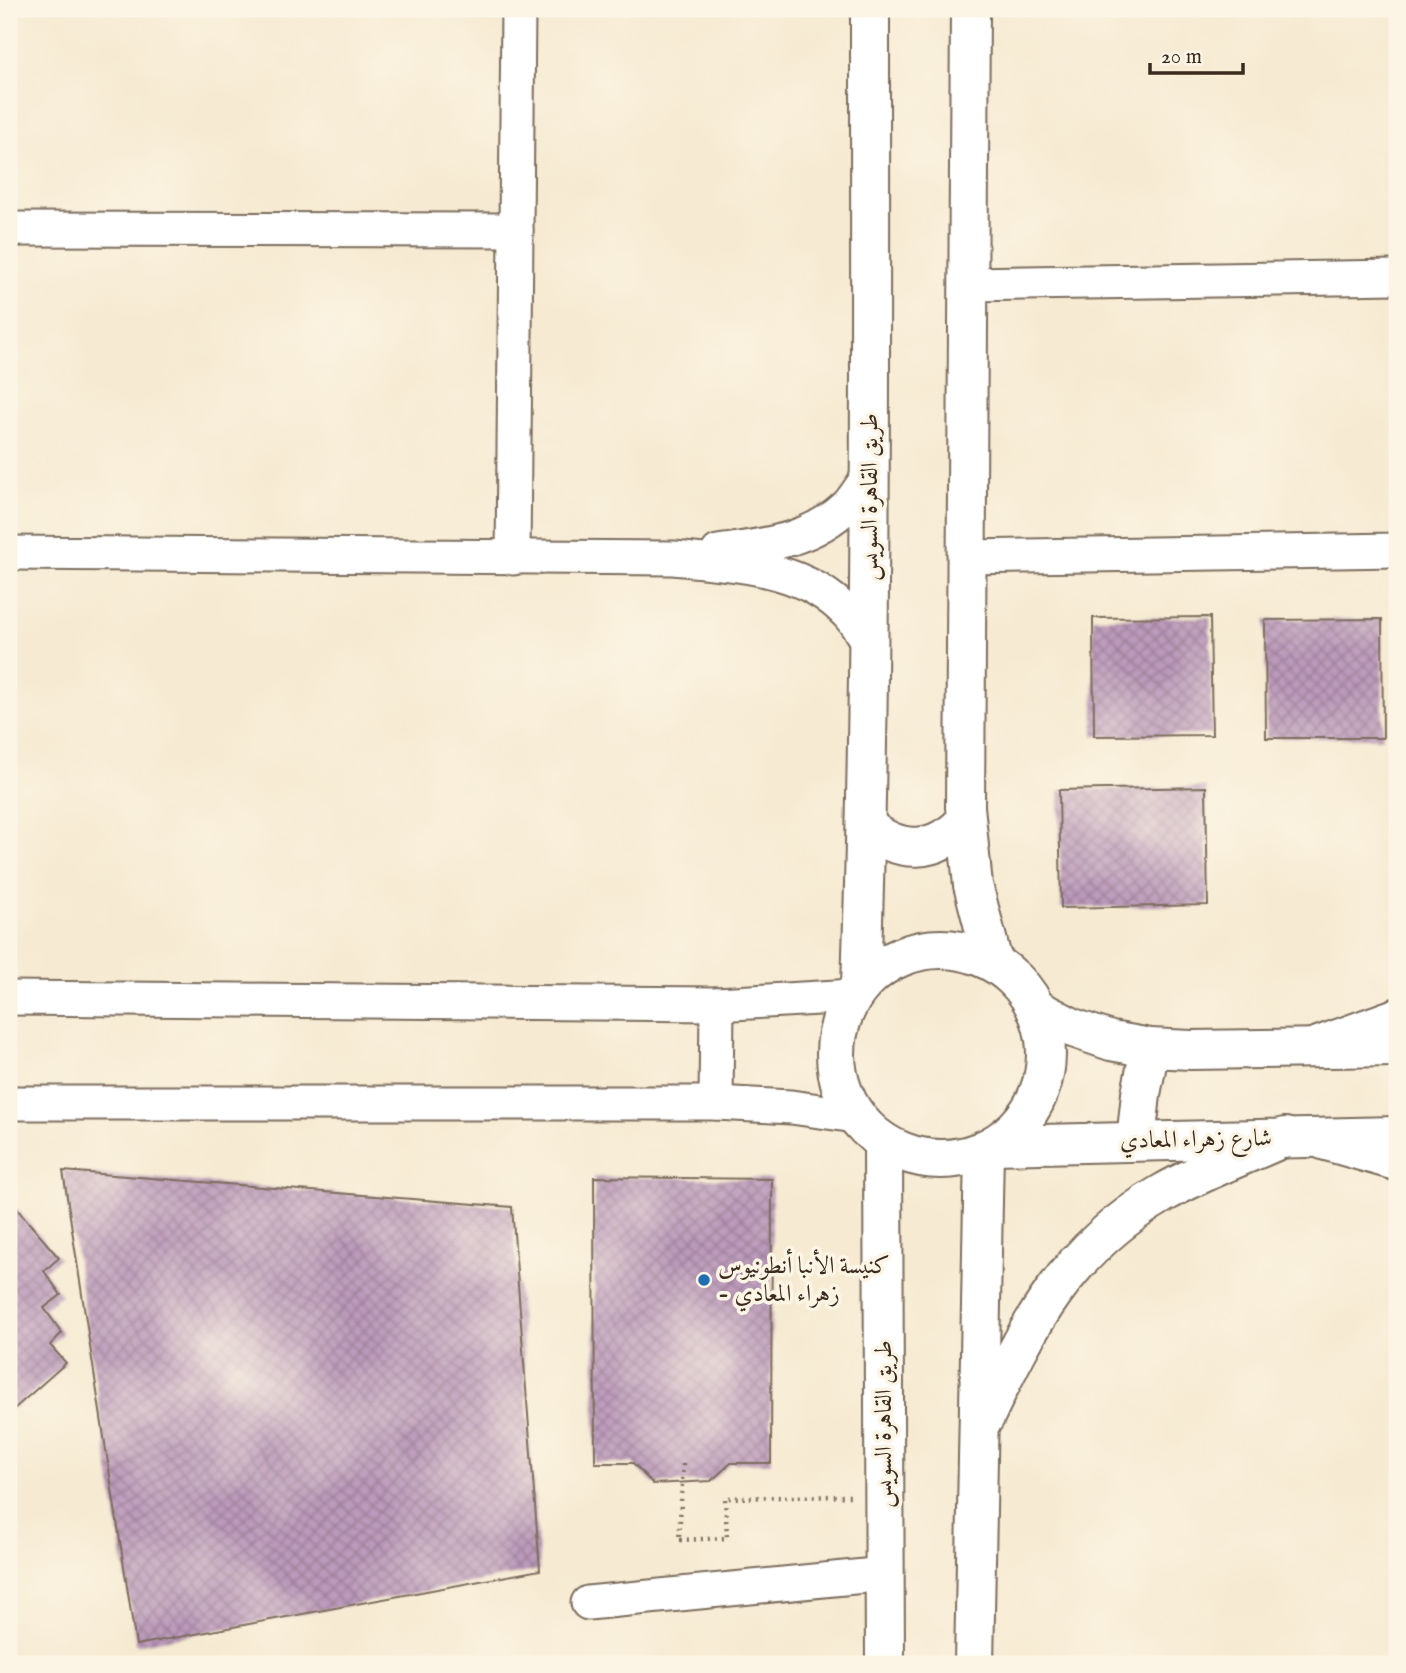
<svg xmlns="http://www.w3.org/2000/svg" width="1406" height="1673" font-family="'IM FELL English',Amiri,serif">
	<defs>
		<pattern id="building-cross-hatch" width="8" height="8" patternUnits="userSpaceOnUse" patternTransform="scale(1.75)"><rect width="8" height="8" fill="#bc9abb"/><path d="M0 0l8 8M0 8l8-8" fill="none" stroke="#9a7e97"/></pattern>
	</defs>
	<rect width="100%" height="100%" fill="#fcf5e5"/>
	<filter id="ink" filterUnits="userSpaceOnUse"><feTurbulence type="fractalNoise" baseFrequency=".0143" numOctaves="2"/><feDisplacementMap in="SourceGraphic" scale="14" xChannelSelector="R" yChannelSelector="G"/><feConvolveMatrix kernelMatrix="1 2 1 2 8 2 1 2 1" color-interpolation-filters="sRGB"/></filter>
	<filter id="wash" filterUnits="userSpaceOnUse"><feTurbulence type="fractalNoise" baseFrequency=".00686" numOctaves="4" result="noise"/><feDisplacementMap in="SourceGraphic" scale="28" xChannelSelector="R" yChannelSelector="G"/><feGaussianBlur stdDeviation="1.57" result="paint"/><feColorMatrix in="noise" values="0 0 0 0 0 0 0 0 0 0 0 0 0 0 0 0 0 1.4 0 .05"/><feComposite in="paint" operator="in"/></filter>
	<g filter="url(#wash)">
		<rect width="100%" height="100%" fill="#f6ead2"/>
		<g id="blocks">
			<!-- building -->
			<g fill="url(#building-cross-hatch)">
				<polygon points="1210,617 1212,735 1094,736 1093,618"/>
				<polygon points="1382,619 1383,738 1266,738 1265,620"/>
				<polygon points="1206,787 1208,905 1061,908 1059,790"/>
				<polygon points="63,1171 512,1207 540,1570 136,1645"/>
				<polygon points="594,1177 772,1179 771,1463 731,1463 711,1481 653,1484 633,1463 595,1463"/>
				<polygon points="12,1203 59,1258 44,1271 61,1295 44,1308 62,1333 50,1345 66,1363 14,1409 9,1404 9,1207"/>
			</g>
		</g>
	</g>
	<g filter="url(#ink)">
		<use href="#blocks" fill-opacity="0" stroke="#7c6d5d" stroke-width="2"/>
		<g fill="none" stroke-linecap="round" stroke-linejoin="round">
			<!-- minor casing -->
			<g stroke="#7c6d5d" stroke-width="37">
				<g id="minor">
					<polyline points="9,229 516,230"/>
					<polyline points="969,284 1397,277"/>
					<path d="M718,552C766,545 811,541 848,505C856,496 863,484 870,474"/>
					<path d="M9,553L674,558C735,565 802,565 847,613C856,622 862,634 869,644"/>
					<polyline points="967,557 1397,550"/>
					<polyline points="513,558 518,9"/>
					<polyline points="9,998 717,1004 854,996"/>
					<polyline points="1314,1045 1397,1015"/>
					<polyline points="9,1103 716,1103 791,1107 856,1116"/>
					<polyline points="716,1103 717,1004"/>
					<polyline points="1324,1143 1397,1164"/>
					<polyline points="588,1603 885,1574"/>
				</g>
			</g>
			<!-- major casing -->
			<g stroke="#7c6d5d" stroke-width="42">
				<g id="major">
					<polyline points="970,9 965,807 973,885 993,962"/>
					<path d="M866,826C900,855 935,854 966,821"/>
					<circle cx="941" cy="1054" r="105"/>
					<path d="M861,986C872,660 870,335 870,9"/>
					<polyline points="1036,1009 1073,1028 1111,1041 1150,1048 1191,1050 1397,1047"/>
					<polyline points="1136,1141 1141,1094 1150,1048"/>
					<polyline points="883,1142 885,1664"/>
					<polyline points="994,1145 1397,1136"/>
					<path d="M985,1417C1028,1324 1068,1249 1160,1195C1199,1172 1243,1156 1285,1137"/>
					<polyline points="974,1664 984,1150"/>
				</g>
			</g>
			<!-- path -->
			<polyline stroke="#7c6d5d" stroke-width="4.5" stroke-dasharray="2 5" stroke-linecap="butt" points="683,1464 679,1540 727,1538 725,1498 850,1496"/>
			<!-- minor -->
			<use href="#minor" stroke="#fff" stroke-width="33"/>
			<!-- major -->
			<use href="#major" stroke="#fff" stroke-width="38"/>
		</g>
	</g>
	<!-- markers -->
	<circle fill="#1f6fb2" stroke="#fcf5e5" stroke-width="2.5" cx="704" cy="1280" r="7"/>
	<g text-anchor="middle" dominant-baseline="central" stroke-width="7" stroke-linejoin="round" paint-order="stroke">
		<!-- street labels -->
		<g font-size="24" fill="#3b2a1e" stroke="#fcf5e5">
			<text transform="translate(870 497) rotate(-90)">طريق القاهرة السويس</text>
			<text transform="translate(1196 1140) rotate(-1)">شارع زهراء المعادي</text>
			<text transform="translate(884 1424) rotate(-90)">طريق القاهرة السويس</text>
		</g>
		<!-- poi labels -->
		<g font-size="24" fill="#3b2a1e" stroke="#fcf5e5" text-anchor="start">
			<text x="718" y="1266">كنيسة الأنبا أنطونيوس<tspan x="718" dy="28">- زهراء المعادي</tspan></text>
		</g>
	</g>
	<!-- margin -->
	<rect width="1406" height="1673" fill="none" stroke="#fcf5e5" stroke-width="35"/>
	<!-- scale -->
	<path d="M1150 63v10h93v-10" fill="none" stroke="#3b2a1e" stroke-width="3.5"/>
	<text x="1161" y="63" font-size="21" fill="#3b2a1e" stroke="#fcf5e5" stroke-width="5" paint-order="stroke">20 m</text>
</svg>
